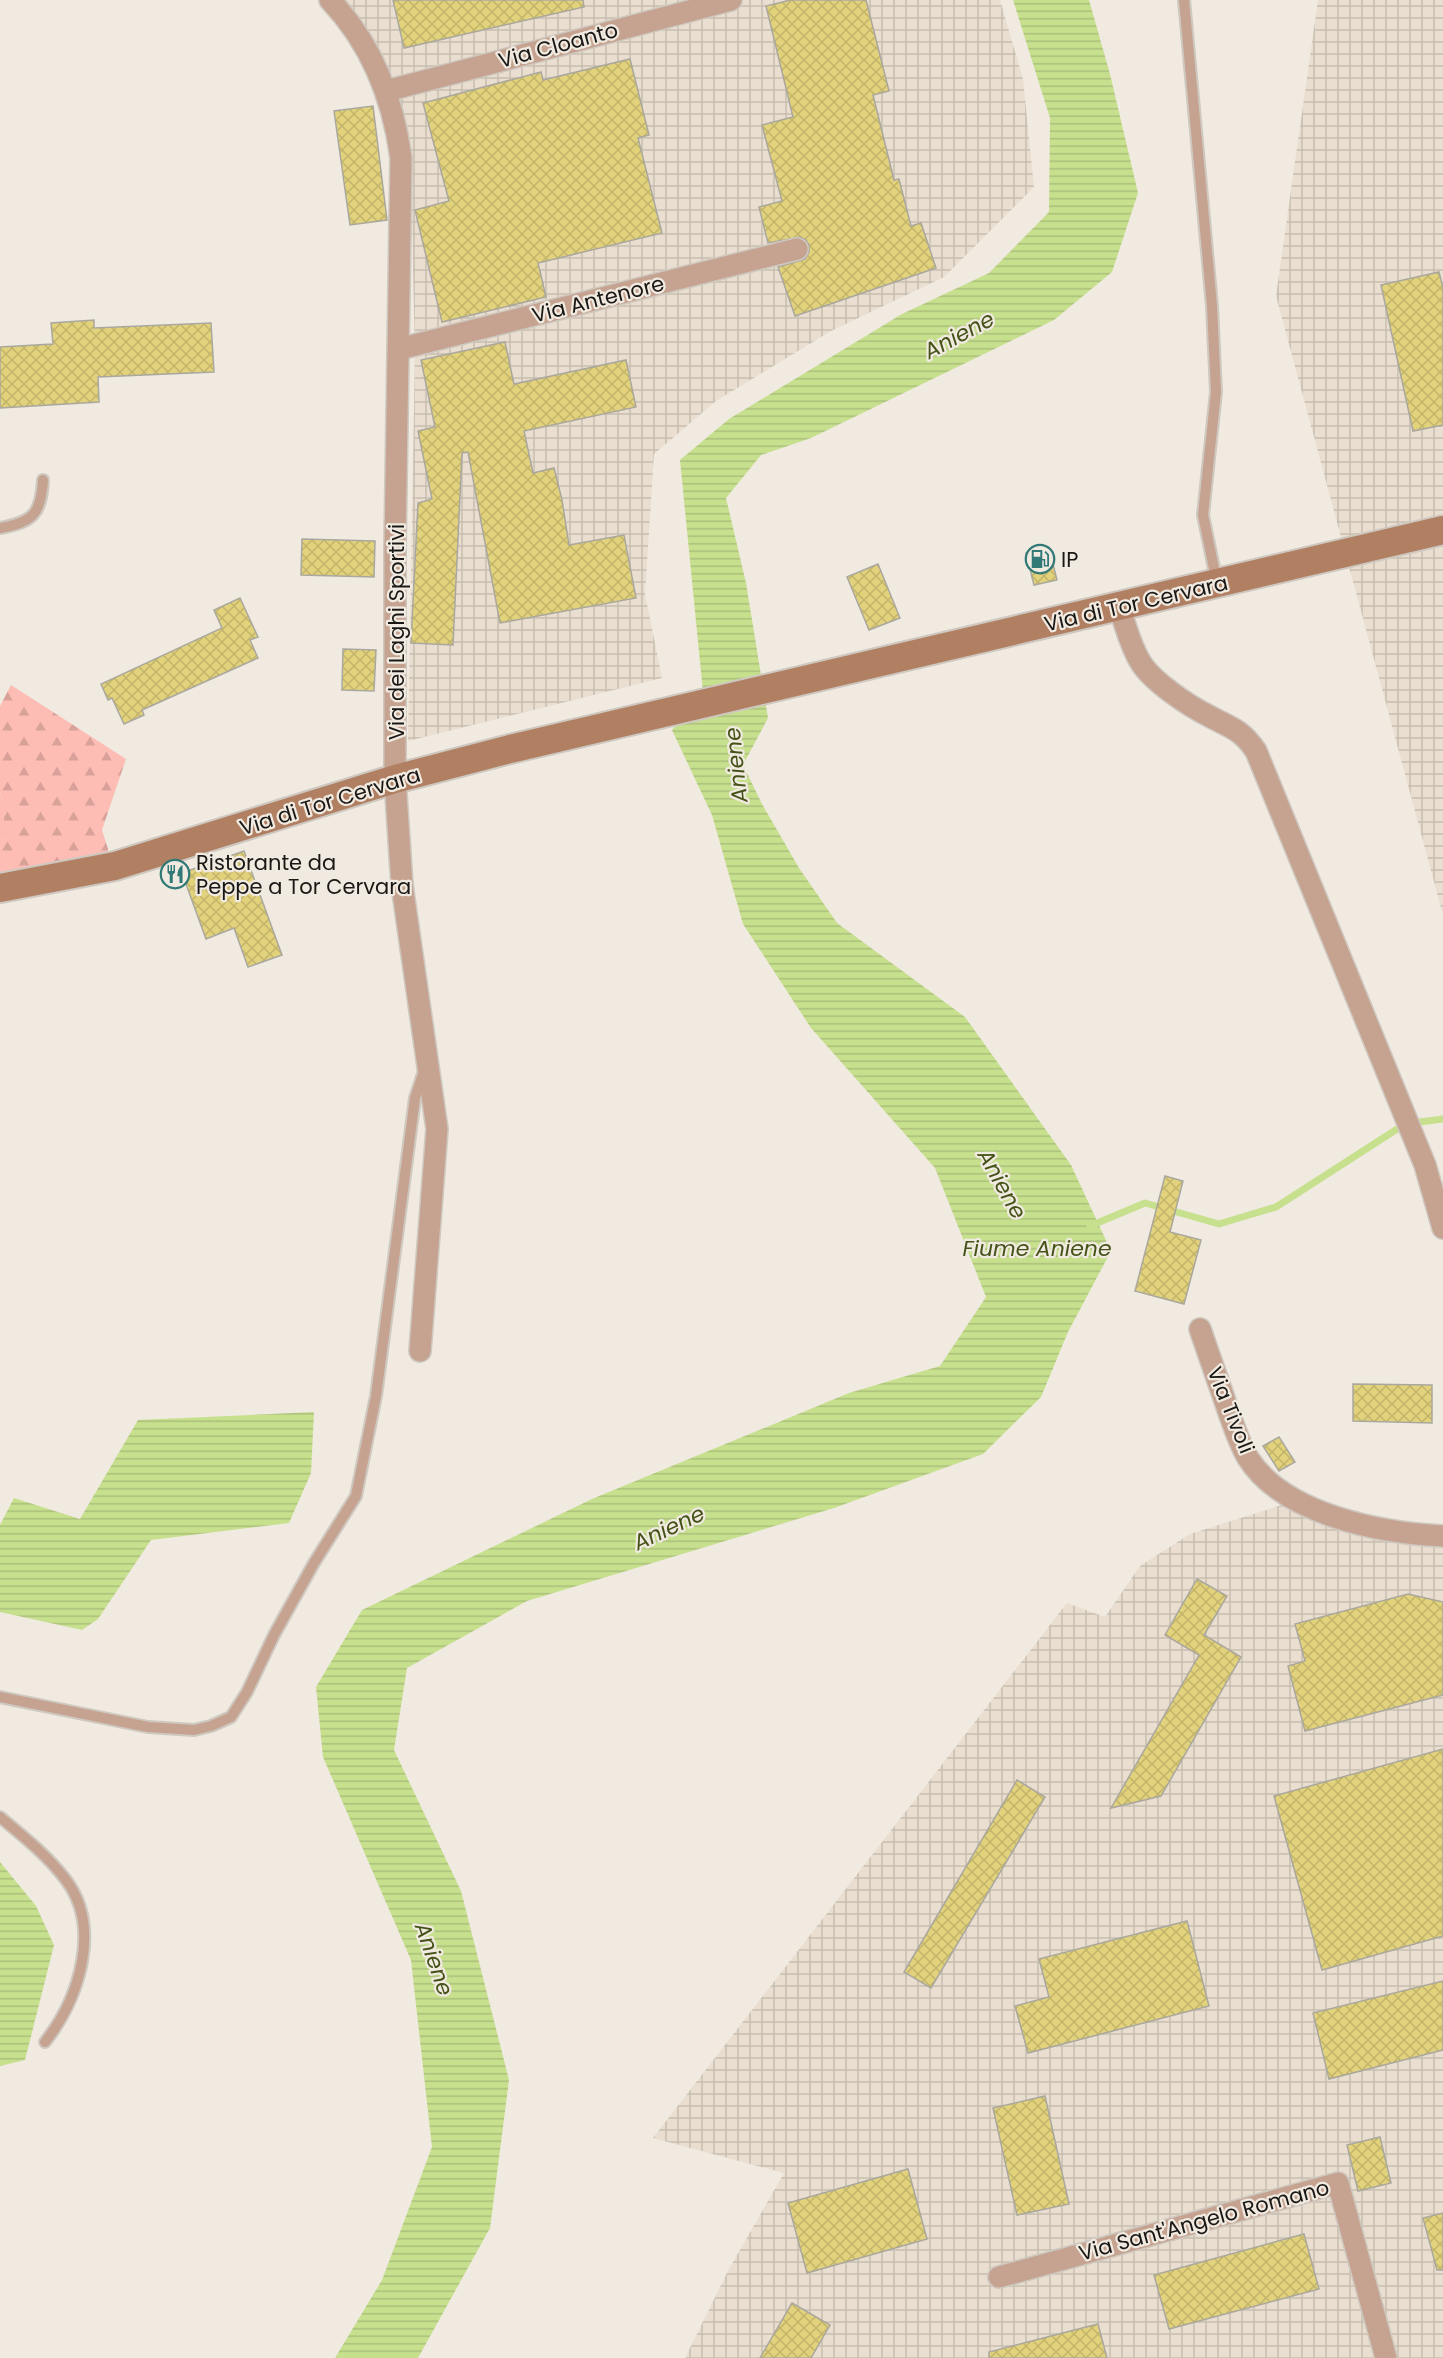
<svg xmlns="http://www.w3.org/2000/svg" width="1443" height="2358" font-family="Poppins,sans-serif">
	<defs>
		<pattern id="industrial-grid" width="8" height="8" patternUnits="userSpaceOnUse" patternTransform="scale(1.5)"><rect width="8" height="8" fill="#e9decf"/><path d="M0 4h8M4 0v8" fill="none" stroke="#c7beb1"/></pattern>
		<pattern id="forest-firs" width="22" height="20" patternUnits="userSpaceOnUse" patternTransform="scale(1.5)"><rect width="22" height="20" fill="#fdbdb5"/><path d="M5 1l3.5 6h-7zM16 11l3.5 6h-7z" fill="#d8a29b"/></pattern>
		<pattern id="water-rules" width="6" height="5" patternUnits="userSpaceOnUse" patternTransform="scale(1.5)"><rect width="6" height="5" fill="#c7e08e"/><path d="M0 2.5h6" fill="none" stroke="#aabf7a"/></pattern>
		<pattern id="building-cross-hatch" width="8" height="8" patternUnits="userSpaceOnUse" patternTransform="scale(1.5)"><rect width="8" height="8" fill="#e3d27c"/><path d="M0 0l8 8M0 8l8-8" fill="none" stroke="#c2b46a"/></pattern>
	</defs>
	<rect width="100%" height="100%" fill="#f0eae1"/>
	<!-- industrial -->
	<g fill="url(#industrial-grid)">
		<polygon points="337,0 1000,0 1023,79 1034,187 944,277 831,331 716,401 654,454 645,594 662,678 408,741 415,353 411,187 378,56"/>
		<polygon points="1318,0 1443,0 1443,915 1276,296"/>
		<polygon points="1282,1505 1406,1544 1443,1545 1443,2358 685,2358 729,2269 784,2173 653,2138 1067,1603 1105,1617 1140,1566 1190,1534"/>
	</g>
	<!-- grass -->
	<polygon fill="#fdbdb5" points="0,792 4,803 4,838 0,839"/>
	<!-- forest -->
	<polygon fill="url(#forest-firs)" points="11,685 126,759 102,830 108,849 107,859 0,878 0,839 4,838 4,803 0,792 0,706"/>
	<!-- water -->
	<g fill="url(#water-rules)">
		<polygon points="1013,0 1089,0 1110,74 1138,193 1112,272 1054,320 811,438 761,455 726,498 746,583 768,718 743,765 762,804 799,868 837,923 965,1017 1071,1165 1111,1251 1068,1332 1041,1397 983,1454 834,1508 527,1601 407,1668 394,1750 461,1891 509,2080 490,2228 418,2358 335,2358 382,2280 432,2147 411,1960 323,1757 316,1687 362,1610 592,1499 849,1393 940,1366 986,1297 935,1168 811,1028 743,924 712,815 672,730 703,692 680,460 729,419 902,314 989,273 1049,212 1050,118"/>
		<polygon points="314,1412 311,1473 289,1523 151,1540 98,1619 82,1630 0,1612 0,1525 14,1498 80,1519 138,1420"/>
		<polygon points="0,1862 36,1906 54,1945 25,2060 0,2066"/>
	</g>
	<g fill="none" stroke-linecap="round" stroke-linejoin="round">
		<!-- stream -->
		<polyline stroke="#c7e08e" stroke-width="7" points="1090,1226 1145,1203 1219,1224 1276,1207 1405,1124 1443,1119"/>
	</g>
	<!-- building -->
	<g fill="url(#building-cross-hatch)" stroke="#aaa89e" stroke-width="1.5">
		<polygon points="393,0 583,0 584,7 404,48"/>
		<polygon points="791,0 866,0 889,91 873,95 894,180 899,179 911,226 921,223 936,268 795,316 778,267 805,259 809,252 809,245 806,240 800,237 768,243 759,207 782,201 762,125 793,117 766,6"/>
		<polygon points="630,59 649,135 638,138 662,233 538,263 546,297 442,322 415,210 449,201 423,103 541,72 543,80"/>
		<polygon points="373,106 387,220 350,225 334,111"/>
		<polygon points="1439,272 1443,288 1443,425 1413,431 1381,285"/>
		<polygon points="94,320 94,328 211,323 214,372 98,377 99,402 0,408 0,347 53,344 51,323"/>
		<polygon points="505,342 514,384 626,360 636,407 524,431 533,473 554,468 562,500 569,545 624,535 636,598 500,623 468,452 462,453 453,645 411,643 418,503 432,499 418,431 435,427 421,360"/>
		<polygon points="302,539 375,541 374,577 301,575"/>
		<polygon points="1049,548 1057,580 1034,585 1026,553"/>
		<polygon points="878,564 900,618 869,630 847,577"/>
		<polygon points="240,598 258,637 250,640 258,658 142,710 144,715 124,724 112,698 108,700 101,684 222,628 214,610"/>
		<polygon points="343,649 376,650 374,691 342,690"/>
		<polygon points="244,851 282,955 248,967 234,928 206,939 182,873"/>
		<polygon points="1165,1176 1183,1181 1170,1232 1201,1240 1184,1304 1135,1291"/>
		<polygon points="1353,1384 1432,1385 1432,1423 1353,1421"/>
		<polygon points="1279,1437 1295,1462 1279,1471 1263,1446"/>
		<polygon points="1197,1579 1227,1596 1204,1635 1241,1657 1161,1796 1111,1808 1199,1655 1165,1635"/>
		<polygon points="1408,1594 1443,1602 1443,1695 1305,1731 1288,1666 1305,1661 1295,1624"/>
		<polygon points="1443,1749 1443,1936 1322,1970 1274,1796"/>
		<polygon points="1017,1780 1045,1797 931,1988 904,1972"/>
		<polygon points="1187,1921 1209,2006 1028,2053 1015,2006 1049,1997 1039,1959"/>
		<polygon points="1443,1981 1443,2050 1329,2079 1313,2013"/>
		<polygon points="1045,2096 1069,2204 1017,2215 993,2108"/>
		<polygon points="1380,2137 1391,2183 1358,2191 1347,2145"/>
		<polygon points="908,2169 927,2239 807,2273 788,2203"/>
		<polygon points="1443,2213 1443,2270 1437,2270 1423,2218"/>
		<polygon points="1304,2234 1319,2289 1169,2329 1154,2275"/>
		<polygon points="792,2303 830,2325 811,2358 760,2358"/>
		<polygon points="1098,2324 1107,2358 989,2358 989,2352"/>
	</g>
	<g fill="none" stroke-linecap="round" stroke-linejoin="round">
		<!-- lane casing -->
		<g stroke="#cec8c0" stroke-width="14">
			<g id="lane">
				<polyline points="1184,0 1212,306 1216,392 1203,515 1217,583"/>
				<path d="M0,528C33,522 41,514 43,480"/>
				<polyline points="0,1697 148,1727 194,1730 211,1726 231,1717 247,1692 274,1635 314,1563 356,1496 376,1396 415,1098 424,1071"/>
				<path d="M0,1817C23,1836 48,1856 66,1880C102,1928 79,1999 45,2042"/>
			</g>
		</g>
		<!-- street casing -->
		<g stroke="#cec8c0" stroke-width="24">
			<g id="street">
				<path d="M330,0C371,43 393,99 401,158L395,547V779L402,885L437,1129L420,1351"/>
				<polyline points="386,91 731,0"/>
				<polyline points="399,349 797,249"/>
				<path d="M1119,607C1126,626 1130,646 1141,663C1153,682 1189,706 1209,716C1231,728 1241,729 1256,751L1425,1165L1443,1228"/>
				<path d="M1200,1329C1209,1355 1218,1381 1227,1407C1233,1424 1239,1443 1248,1458C1284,1515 1381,1533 1443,1536"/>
				<polyline points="999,2277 1338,2183 1386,2358"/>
			</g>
		</g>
		<!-- secondary casing -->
		<g stroke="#cec8c0" stroke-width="32">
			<polyline id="secondary" points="0,888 115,866 395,779 510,749 1443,530"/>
		</g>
		<!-- lane -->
		<use href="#lane" stroke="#c6a390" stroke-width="10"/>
		<!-- street -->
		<use href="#street" stroke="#c6a390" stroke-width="21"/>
		<!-- secondary -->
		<use href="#secondary" stroke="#b18063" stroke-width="28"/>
	</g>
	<!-- icons -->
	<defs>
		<g id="fuel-ring" transform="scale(1.5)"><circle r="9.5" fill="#f0eae1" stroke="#307977" stroke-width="1.5"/><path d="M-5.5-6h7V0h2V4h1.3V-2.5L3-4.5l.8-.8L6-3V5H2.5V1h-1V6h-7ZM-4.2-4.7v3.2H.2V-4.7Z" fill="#307977"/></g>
		<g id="restaurant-ring" transform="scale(1.5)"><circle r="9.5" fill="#f0eae1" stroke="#307977" stroke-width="1.5"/><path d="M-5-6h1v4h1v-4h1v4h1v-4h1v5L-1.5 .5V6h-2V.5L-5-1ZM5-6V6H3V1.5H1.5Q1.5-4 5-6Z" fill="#307977"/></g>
	</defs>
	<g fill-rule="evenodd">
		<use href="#fuel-ring" x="1040" y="559"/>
		<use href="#restaurant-ring" x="175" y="874"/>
	</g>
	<g text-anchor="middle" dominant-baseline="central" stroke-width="4.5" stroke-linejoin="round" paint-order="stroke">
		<!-- street labels -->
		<g font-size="21" fill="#1a1714" stroke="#f0eae1">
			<text transform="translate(558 45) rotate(-15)">Via Cloanto</text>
			<text transform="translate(598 299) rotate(-14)">Via Antenore</text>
			<text transform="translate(1136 603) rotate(-13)">Via di Tor Cervara</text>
			<text transform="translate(396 632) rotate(-90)">Via dei Laghi Sportivi</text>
			<text transform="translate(330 801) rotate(-17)">Via di Tor Cervara</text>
			<text transform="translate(1231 1410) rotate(68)">Via Tivoli</text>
			<text transform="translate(1204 2220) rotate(-15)">Via Sant'Angelo Romano</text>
		</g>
		<!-- poi labels -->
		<g font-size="21" fill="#1a1714" stroke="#f0eae1" text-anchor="start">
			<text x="1061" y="559">IP</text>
			<text x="196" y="862">Ristorante da<tspan x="196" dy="24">Peppe a Tor Cervara</tspan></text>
		</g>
		<!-- water labels -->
		<g font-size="22" font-style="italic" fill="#455319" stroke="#f0eae1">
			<text transform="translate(959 335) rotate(-28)">Aniene</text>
			<text transform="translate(736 765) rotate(-96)">Aniene</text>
			<text transform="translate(1002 1184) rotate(61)">Aniene</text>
			<text x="1037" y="1248">Fiume Aniene</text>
			<text transform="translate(669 1528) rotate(-25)">Aniene</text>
			<text transform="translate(434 1959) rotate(71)">Aniene</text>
		</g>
	</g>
</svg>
